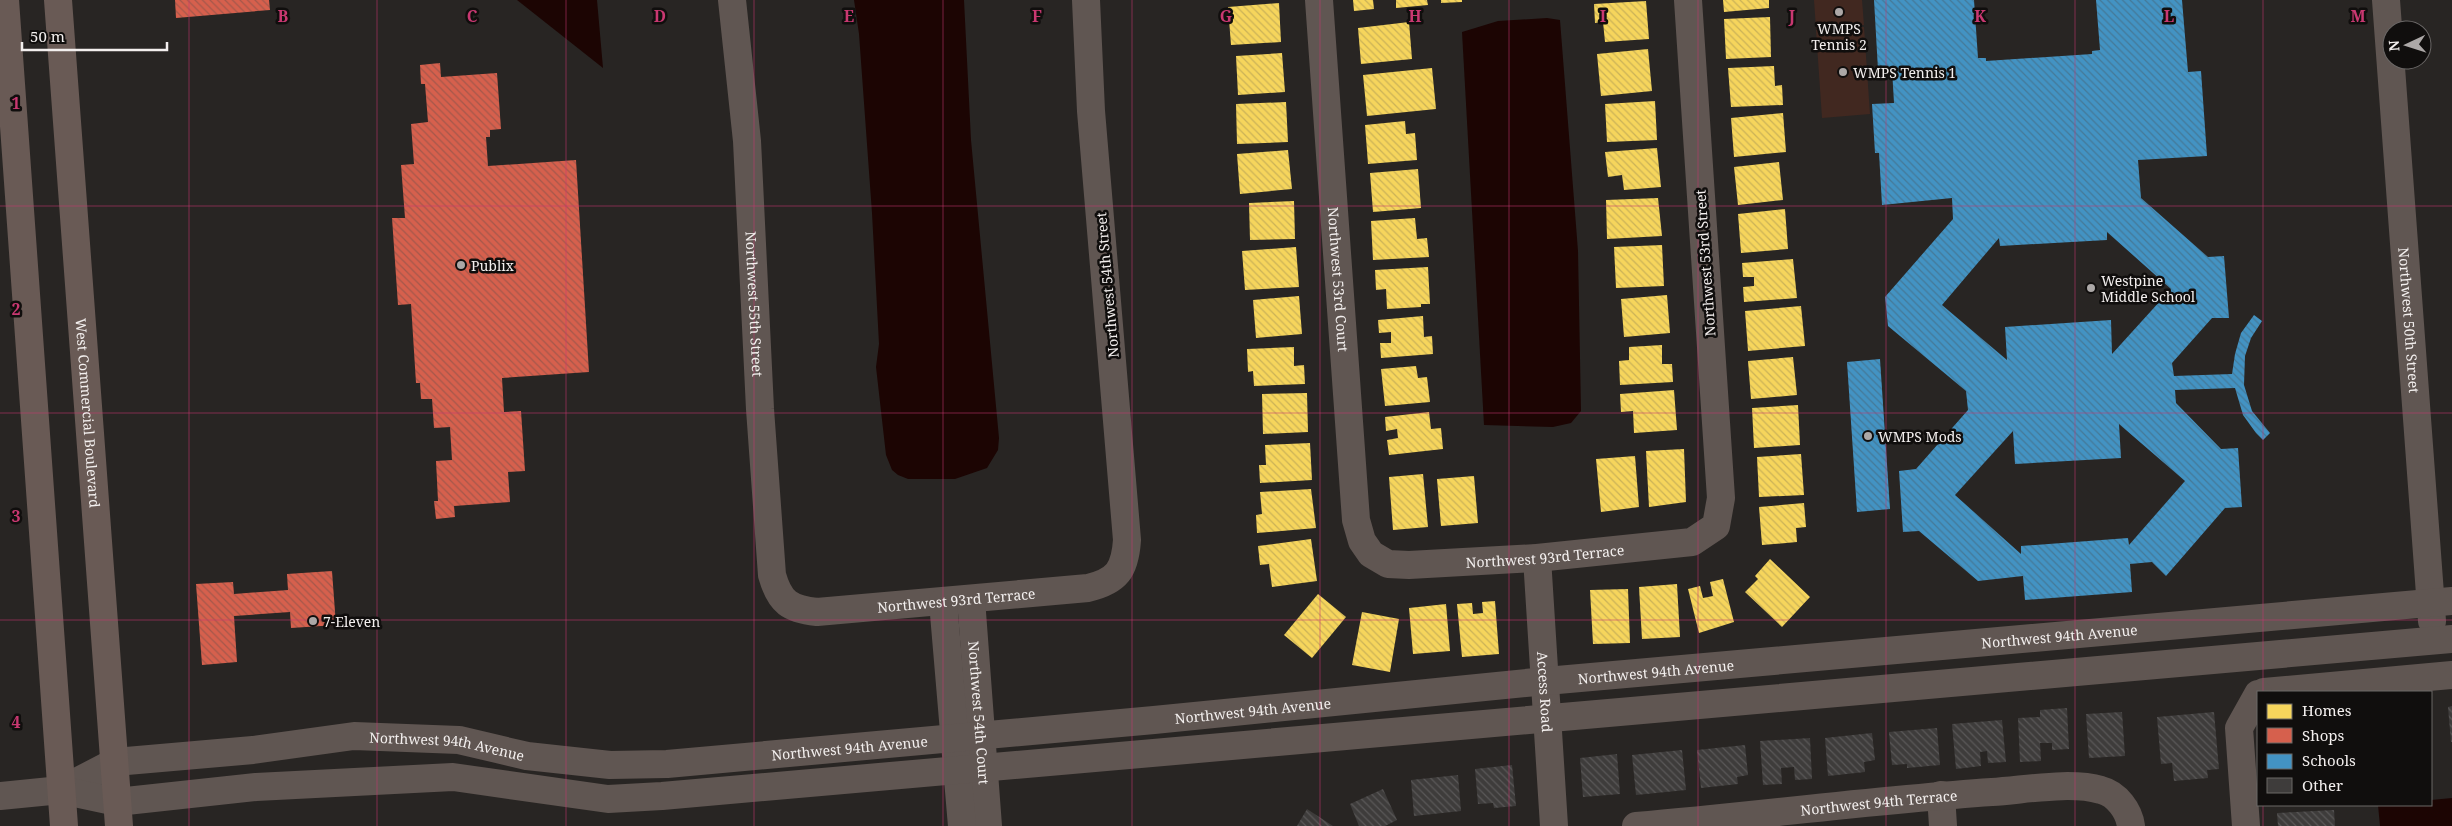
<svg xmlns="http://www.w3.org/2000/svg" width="2452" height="826" font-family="'Noto Serif',serif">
	<defs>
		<pattern id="homes-back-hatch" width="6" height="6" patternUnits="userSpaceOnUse" patternTransform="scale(1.25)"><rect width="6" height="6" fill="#f6d55c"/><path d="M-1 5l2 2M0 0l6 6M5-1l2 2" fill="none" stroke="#cbb257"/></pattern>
		<pattern id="shops-back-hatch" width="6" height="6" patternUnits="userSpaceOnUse" patternTransform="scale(1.25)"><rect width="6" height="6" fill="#d6604d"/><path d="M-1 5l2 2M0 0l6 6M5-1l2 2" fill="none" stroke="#a5584b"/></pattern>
		<pattern id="schools-back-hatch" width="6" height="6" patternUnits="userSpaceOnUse" patternTransform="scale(1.25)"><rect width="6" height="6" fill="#4393c3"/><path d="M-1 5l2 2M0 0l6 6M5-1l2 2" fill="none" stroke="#457998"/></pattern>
		<pattern id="building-back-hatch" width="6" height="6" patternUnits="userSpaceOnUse" patternTransform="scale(1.25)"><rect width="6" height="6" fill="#3e3c3b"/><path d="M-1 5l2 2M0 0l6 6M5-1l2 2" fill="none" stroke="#5a5858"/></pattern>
	</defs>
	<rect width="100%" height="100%" fill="#282523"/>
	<!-- garden -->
	<g fill="#412820">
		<polygon points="1814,0 1862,0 1864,25 1816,29"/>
		<polygon points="1864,27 1870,114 1822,118 1816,30"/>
	</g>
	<!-- water -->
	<g fill="#1c0503">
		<polygon points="517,0 597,0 603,68"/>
		<polygon points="854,0 964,0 971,140 999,438 998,450 987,468 955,479 908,479 898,475 892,470 886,455 876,367 879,344 872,213 859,34"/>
		<polygon points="1547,18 1560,20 1578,251 1581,411 1571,423 1553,427 1484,425 1462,32 1498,21"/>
		<polygon points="2452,798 2452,826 2380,826 2378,805 2431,805 2431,800"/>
	</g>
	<!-- homes -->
	<g fill="url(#homes-back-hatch)">
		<polygon points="1353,0 1373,0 1374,9 1354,11"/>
		<polygon points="1396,0 1427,0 1428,5 1396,8"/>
		<polygon points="1441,0 1462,0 1462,2 1441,3"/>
		<polygon points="1723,0 1769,0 1769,8 1724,12"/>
		<polygon points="1646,1 1649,39 1605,42 1603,22 1595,23 1594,4"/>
		<polygon points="1279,3 1281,42 1231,45 1228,7"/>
		<polygon points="1770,17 1771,57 1726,59 1724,19"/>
		<polygon points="1409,22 1412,59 1361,64 1358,28"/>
		<polygon points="1648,49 1652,91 1601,96 1597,54"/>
		<polygon points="1282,53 1285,92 1238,95 1236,56"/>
		<polygon points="1774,66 1775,86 1782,85 1783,105 1731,107 1728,68"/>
		<polygon points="1432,68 1436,109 1367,116 1363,75"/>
		<polygon points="1655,101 1657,140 1607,142 1605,104"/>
		<polygon points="1286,102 1288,142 1237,144 1236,104"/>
		<polygon points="1783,113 1786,152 1734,157 1731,118"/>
		<polygon points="1405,121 1406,134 1415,133 1417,160 1368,164 1365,125"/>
		<polygon points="1657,148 1661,187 1624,190 1622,175 1608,177 1605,152"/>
		<polygon points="1288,150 1292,189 1240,194 1237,154"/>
		<polygon points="1779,162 1783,200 1738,205 1734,167"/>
		<polygon points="1418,169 1421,208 1373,212 1370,173"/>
		<polygon points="1658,198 1662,236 1607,239 1606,200"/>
		<polygon points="1294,201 1295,239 1250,240 1249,203"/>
		<polygon points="1785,209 1788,249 1741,253 1738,214"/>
		<polygon points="1415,218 1417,239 1427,238 1429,257 1373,260 1371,221"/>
		<polygon points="1662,245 1664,286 1616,288 1614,247"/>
		<polygon points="1296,247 1299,287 1245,290 1242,251"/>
		<polygon points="1793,259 1797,298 1744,302 1743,287 1754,286 1754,277 1743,277 1742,263"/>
		<polygon points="1428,267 1430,304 1421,304 1421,307 1387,309 1386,289 1376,290 1375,270"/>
		<polygon points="1667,295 1670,333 1624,337 1621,299"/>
		<polygon points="1299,296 1302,334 1256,338 1253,300"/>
		<polygon points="1801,306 1805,346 1748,351 1745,311"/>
		<polygon points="1423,316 1424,337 1432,336 1433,354 1381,358 1380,343 1391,343 1391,332 1379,333 1378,320"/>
		<polygon points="1662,345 1662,364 1672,364 1673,382 1620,385 1619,361 1629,360 1629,347"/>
		<polygon points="1294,347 1294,366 1304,365 1305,384 1254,386 1253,371 1248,372 1247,349"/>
		<polygon points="1793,357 1797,395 1751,399 1748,361"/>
		<polygon points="1416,366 1418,378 1427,377 1430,402 1385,406 1381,369"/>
		<polygon points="1674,390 1677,430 1634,433 1633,411 1621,412 1620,394"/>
		<polygon points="1307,393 1308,432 1263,434 1262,394"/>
		<polygon points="1798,405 1800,445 1754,448 1752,408"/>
		<polygon points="1429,412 1431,429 1441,428 1443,449 1389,455 1387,440 1398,438 1397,429 1386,431 1385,417"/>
		<polygon points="1310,443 1312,480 1260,483 1259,465 1266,465 1265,445"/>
		<polygon points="1684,449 1686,502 1649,507 1646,451"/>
		<polygon points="1801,454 1804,495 1759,497 1757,457"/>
		<polygon points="1635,456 1639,507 1601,512 1596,459"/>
		<polygon points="1423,474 1428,527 1393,530 1389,477"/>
		<polygon points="1474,476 1478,523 1441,526 1437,479"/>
		<polygon points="1311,489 1316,528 1257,533 1256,515 1262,514 1260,492"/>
		<polygon points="1804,503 1806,527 1796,528 1797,542 1762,545 1759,507"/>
		<polygon points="1311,539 1317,581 1272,587 1269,564 1260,565 1258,546"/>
		<polygon points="1770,559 1810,597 1782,627 1745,592 1758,579 1755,576"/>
		<polygon points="1723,579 1734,622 1699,633 1688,589 1700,586 1703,598 1713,596 1710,582"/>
		<polygon points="1677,584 1680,637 1642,639 1639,587"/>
		<polygon points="1628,589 1630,643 1593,644 1590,590"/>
		<polygon points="1318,594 1346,617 1312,658 1284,635"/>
		<polygon points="1495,601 1499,654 1462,657 1457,604 1472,603 1473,614 1483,613 1482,602"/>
		<polygon points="1446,604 1450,651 1413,654 1409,608"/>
		<polygon points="1362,612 1399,619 1390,672 1352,665"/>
	</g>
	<!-- shops -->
	<g fill="url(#shops-back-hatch)">
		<polygon points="175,0 269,0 270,10 176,18"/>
		<polygon points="440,63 441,77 497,73 501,129 490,130 490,137 486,137 488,166 576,160 589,372 502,378 504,412 521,411 525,471 508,472 510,502 454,506 455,517 436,519 434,501 438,501 436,461 452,460 450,427 434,428 432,399 421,399 420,383 416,383 411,304 398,305 392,218 405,218 401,165 414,164 411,124 428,122 425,84 421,84 420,65"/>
		<polygon points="332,571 336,625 291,628 290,612 234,616 237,662 202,665 196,584 233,582 234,594 288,590 287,574"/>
	</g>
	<!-- schools -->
	<g fill="url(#schools-back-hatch)" fill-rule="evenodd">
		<path d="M1874,0H1974L1978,58H1986V61L2092,54V51L2100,50L2096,0H2182L2188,72L2201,71L2207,156L2138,160L2141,198L2208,257L2224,256L2229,318H2212L2172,363L2174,376L2232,374L2235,354L2241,333L2254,315L2262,321L2251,338L2245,356L2244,385L2252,411L2270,433L2263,440L2256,433L2243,415L2235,388L2175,390L2176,403L2221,449L2238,448L2242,507L2225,508L2166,576L2152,562L2130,564L2132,592L2025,600L2023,576L1978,581L1919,531L1903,532L1899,471L1916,469L1968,410L1966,391L1888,326L1885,297L1953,219L1952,198L1882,205L1879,153H1875L1872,104L1894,103L1892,69L1878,70ZM2107,232L2171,289L2112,354L2111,320L2005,327L2007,360L1942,305L1999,238L2000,246L2107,240ZM2119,424L2185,481L2129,545L2128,538L2021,546V554L1955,495L2013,431L2015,464L2121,458Z"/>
		<polygon points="1880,359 1890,509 1857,512 1847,362"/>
	</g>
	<!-- building -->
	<g fill="url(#building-back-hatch)">
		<polygon points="2452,706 2452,742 2451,742 2448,707"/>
		<polygon points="2067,708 2069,749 2052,750 2052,743 2040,743 2041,761 2020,762 2018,718 2040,717 2040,710"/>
		<polygon points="2122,712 2125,756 2089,758 2086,714"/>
		<polygon points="2214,712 2219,769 2207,770 2208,778 2174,781 2172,763 2161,764 2157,717"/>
		<polygon points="2002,720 2006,762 1988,763 1987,751 1980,752 1981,766 1956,769 1952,724"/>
		<polygon points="1937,728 1940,765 1907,768 1907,764 1892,765 1889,732"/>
		<polygon points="1872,733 1875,760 1864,762 1865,772 1828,776 1825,738"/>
		<polygon points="1810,738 1812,779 1795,780 1794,767 1781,768 1782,784 1763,785 1760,741"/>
		<polygon points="1745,745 1748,775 1737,777 1738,784 1701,788 1697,750"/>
		<polygon points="1682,750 1686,790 1636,795 1632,755"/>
		<polygon points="1617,754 1620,794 1583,797 1580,758"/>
		<polygon points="1512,765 1516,806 1494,808 1493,803 1478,804 1475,769"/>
		<polygon points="1458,775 1461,811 1414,816 1411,780"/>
		<polygon points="1383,789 1397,820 1385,826 1359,826 1350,804"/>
		<polygon points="1307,809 1333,826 1297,826"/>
		<polygon points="2334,810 2335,826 2278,826 2277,813"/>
	</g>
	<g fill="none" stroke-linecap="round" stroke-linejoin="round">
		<!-- minor -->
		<g stroke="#605652" stroke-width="28">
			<path id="s1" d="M732,0L747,141L760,409L772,575C780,603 790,609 817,612L1088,588C1117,581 1125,570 1127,540L1091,111L1086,0"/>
			<path id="s2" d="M1319,0L1356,520L1362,541L1371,554L1388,564L1409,565L1537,558L1692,542L1716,526L1721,498L1688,0"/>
			<path id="s3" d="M2386,0L2432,621"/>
			<path id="s4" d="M1537,558L1554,826"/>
			<path id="s5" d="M971,599L988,826"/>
			<polyline points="943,602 962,826"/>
			<polyline points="2264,692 2452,675"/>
			<path id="s6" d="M61,790L115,762L253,750L354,736L459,740L527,756L610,765L667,764L1154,720L1546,681L2452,601"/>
			<polyline points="1941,795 1943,826"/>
			<polyline points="0,796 61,790 117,802 256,787 453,777 608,799 662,796 2452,639"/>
			<path id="s7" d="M1636,826C1755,816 1873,800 1992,792C2025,790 2070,781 2101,790C2117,794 2129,811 2131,826"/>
			<polyline points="2246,826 2239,728 2258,694"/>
		</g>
		<!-- highway -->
		<g stroke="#695a55" stroke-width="28">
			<polyline points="5,0 64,826"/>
			<path id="s8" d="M58,0L119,826"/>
		</g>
	</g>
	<!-- grid -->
	<path fill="none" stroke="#c93871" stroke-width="1" stroke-opacity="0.55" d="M189,0V826M377,0V826M566,0V826M754,0V826M943,0V826M1132,0V826M1320,0V826M1509,0V826M1698,0V826M1886,0V826M2075,0V826M2263,0V692M0,206H2452M0,413H2452M0,620H2452M2263,805V826"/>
	<!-- markers -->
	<g fill="#aca8a7" stroke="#100e0d" stroke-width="2">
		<circle cx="1839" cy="12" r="5"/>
		<circle cx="1843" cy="72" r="5"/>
		<circle cx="461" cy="265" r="5"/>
		<circle cx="2091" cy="288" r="5"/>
		<circle cx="1868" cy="436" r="5"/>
		<circle cx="313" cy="621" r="5"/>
	</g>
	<g text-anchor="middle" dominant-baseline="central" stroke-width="5" stroke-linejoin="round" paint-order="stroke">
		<!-- poi labels -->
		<g font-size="14" fill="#f3efee" stroke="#100e0d" text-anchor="start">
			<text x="1839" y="28" text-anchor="middle">WMPS<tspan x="1839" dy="16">Tennis 2</tspan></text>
			<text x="1853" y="72">WMPS Tennis 1</text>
			<text x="471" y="265">Publix</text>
			<text x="2101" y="280">Westpine<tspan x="2101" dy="16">Middle School</tspan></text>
			<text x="1878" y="436">WMPS Mods</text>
			<text x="323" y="621">7-Eleven</text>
		</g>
		<!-- street labels -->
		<g font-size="14" fill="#f3efee" stroke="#100e0d">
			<text transform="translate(1705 263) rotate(-94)">Northwest 53rd Street</text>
			<text stroke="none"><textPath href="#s2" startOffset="280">Northwest 53rd Court</textPath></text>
			<text transform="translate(1107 285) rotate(-95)">Northwest 54th Street</text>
			<text stroke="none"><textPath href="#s1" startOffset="305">Northwest 55th Street</textPath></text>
			<text stroke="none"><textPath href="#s3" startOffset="321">Northwest 50th Street</textPath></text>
			<text stroke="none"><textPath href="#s8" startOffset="414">West Commercial Boulevard</textPath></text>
			<text stroke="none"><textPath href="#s2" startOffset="736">Northwest 93rd Terrace</textPath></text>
			<text stroke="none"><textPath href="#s1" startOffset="780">Northwest 93rd Terrace</textPath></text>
			<text stroke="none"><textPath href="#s6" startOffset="2015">Northwest 94th Avenue</textPath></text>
			<text stroke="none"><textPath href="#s6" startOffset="1610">Northwest 94th Avenue</textPath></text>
			<text stroke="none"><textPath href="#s4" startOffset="134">Access Road</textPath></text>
			<text stroke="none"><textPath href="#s6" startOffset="1205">Northwest 94th Avenue</textPath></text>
			<text stroke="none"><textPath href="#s5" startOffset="114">Northwest 54th Court</textPath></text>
			<text stroke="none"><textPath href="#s6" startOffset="395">Northwest 94th Avenue</textPath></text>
			<text stroke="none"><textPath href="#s6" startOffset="800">Northwest 94th Avenue</textPath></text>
			<text stroke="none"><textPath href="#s7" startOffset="244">Northwest 94th Terrace</textPath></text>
		</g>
	</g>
	<g font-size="16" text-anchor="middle" font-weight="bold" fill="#c93871" stroke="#100e0d" stroke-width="5" stroke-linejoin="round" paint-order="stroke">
		<text x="283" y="22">B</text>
		<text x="472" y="22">C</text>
		<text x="660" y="22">D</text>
		<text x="849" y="22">E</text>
		<text x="1037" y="22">F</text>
		<text x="1226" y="22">G</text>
		<text x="1415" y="22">H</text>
		<text x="1603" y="22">I</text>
		<text x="1792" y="22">J</text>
		<text x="1980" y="22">K</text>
		<text x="2169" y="22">L</text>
		<text x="2358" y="22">M</text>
		<text x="16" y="109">1</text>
		<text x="16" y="315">2</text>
		<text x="16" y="522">3</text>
		<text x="16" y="728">4</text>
	</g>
	<!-- legend -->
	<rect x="2257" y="691" width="175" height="115" fill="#100e0d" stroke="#6b6867"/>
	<rect x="2267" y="704" width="25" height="15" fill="#f6d55c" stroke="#6b6867"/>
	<text x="2302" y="716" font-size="15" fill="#f3efee">Homes</text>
	<rect x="2267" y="728" width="25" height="15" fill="#d6604d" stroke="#6b6867"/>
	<text x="2302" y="741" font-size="15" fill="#f3efee">Shops</text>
	<rect x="2267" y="754" width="25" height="15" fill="#4393c3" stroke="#6b6867"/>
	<text x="2302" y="766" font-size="15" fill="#f3efee">Schools</text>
	<rect x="2267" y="778" width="25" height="15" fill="#3e3c3b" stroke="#6b6867"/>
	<text x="2302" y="791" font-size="15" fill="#f3efee">Other</text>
	<!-- north arrow -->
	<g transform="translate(2407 45) rotate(266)"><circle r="24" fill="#100e0d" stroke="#6b6867"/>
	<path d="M0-4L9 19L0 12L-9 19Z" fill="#aca8a7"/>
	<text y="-8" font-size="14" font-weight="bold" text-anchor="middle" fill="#f3efee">N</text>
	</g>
	<!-- scale -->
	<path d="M22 42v8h145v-8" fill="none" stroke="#f3efee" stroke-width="2.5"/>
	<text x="30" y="42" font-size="15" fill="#f3efee" stroke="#100e0d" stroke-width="4" paint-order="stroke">50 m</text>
</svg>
